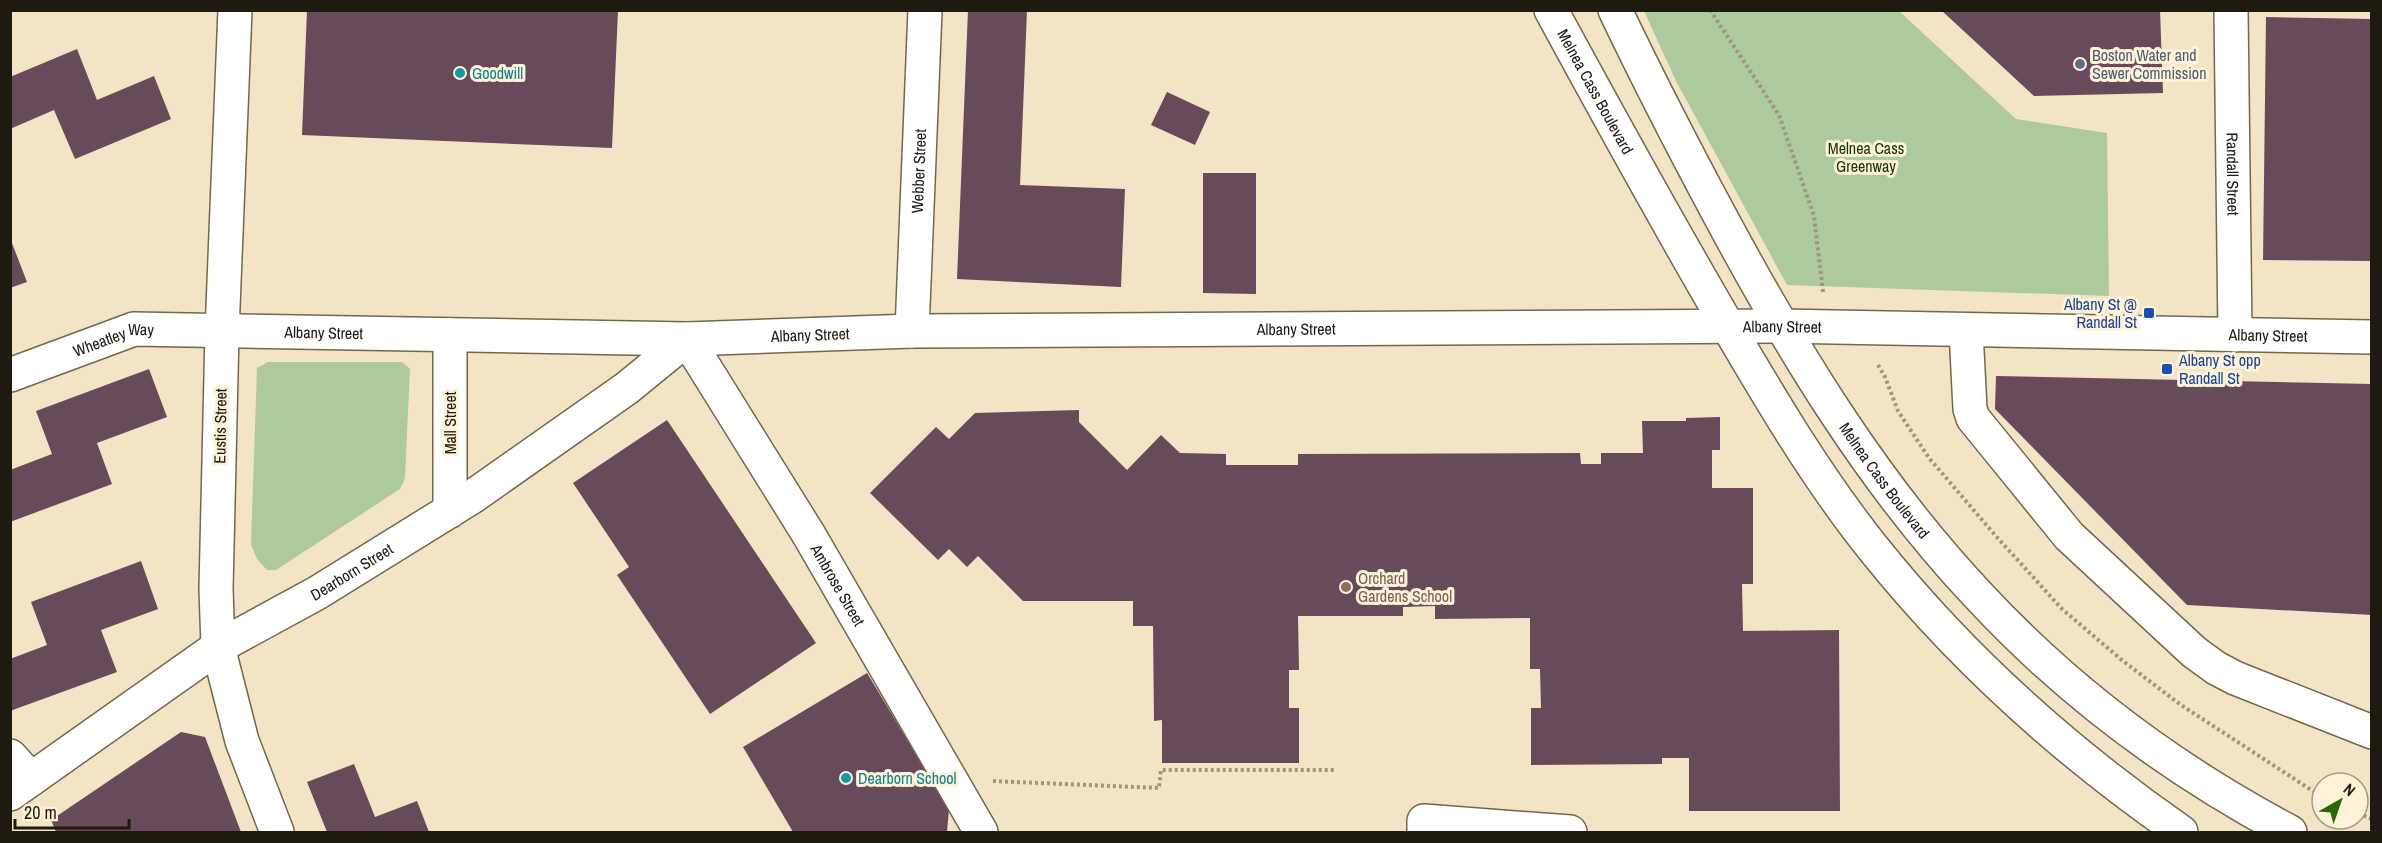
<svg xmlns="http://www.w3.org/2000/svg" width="2382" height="843" font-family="'Archivo Narrow',sans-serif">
	<rect width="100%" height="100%" fill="#f3e4c5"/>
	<!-- green -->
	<g fill="#acca9d">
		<polygon points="1644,11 1899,11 2016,119 2107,133 2109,296 1787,285 1676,81"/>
		<polygon points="268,362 402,362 410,369 405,478 400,489 276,570 267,570 257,559 251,544 257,368"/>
	</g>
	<!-- building -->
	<g fill="#674b5b">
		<polygon points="307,10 618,10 612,148 302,135"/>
		<polygon points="968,10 1027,10 1020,185 1125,189 1121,287 957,279"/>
		<polygon points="1941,10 2160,10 2163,93 2034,96"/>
		<polygon points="2266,17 2372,19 2372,261 2263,260"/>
		<polygon points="77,49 97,100 154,76 171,119 75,159 54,110 10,129 10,77"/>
		<polygon points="1167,92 1210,112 1195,145 1151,125"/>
		<polygon points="1203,173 1256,173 1256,294 1203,293"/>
		<polygon points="10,238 27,282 10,288"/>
		<polygon points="149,369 167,417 97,443 112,484 10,522 10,470 52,454 36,411"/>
		<polygon points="1996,376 2372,384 2372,615 2187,605 1995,409"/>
		<polygon points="1079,410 1079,422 1127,470 1161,435 1180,453 1226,454 1226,465 1298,465 1298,454 1580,453 1581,464 1601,464 1601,453 1643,453 1642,421 1686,421 1686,418 1720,417 1720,450 1712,450 1712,488 1753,488 1753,584 1742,584 1743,631 1839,630 1840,811 1689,811 1689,758 1662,758 1662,764 1531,765 1531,708 1541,708 1540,669 1530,669 1530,618 1435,619 1435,606 1403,607 1403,616 1298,616 1299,670 1289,670 1289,708 1299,708 1299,763 1162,763 1162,720 1154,721 1153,626 1133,626 1133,601 1023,601 978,556 967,567 949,549 938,560 870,493 936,427 949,439 975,413"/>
		<polygon points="667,420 816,643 710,714 617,575 629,567 573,483"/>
		<polygon points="141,561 158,609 101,630 117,672 10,711 10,659 47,645 31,602"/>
		<polygon points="867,673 949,809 947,832 793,832 743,747"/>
		<polygon points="181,732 205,737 241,832 56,832 51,820"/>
		<polygon points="354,764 375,817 417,801 429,832 327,832 307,782"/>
	</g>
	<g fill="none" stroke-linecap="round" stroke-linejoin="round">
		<!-- minor casing -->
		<g stroke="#74684c" stroke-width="36">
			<g id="minor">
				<polyline points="235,10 222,332 216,589 218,647 242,741 277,832"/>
				<path id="s1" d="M2231,10L2235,335"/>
				<path id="s2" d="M912,331L925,10"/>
				<polyline points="1966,331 1970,409 1973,418 2069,536 2194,652 2216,668 2235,678 2372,732"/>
				<path id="s3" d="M10,375L134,329L687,339L809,535L981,832"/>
				<polyline points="450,511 450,335"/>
				<polyline points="10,756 31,779"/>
				<polyline points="1424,832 1424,821 1570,832"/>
			</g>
		</g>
		<!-- major casing -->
		<g stroke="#74684c" stroke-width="36">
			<g id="major">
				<path id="s4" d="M1551,10C1608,115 1666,220 1726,323C1771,400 1817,478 1873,548C1960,657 2066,752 2181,832"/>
				<path id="s5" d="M1615,10C1648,79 1683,147 1719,214C1792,350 1873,484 1979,596C2068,692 2175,771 2290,832"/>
				<path id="s6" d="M10,794L218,647L317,593L472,497L627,388L687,339L912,331L1781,326L2372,337"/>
			</g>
		</g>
		<!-- path -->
		<g stroke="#a0957d" stroke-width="4" stroke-dasharray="3 3" stroke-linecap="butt">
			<polyline points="1710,10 1779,115 1814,216 1823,292"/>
			<polyline points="1878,365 1885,377 1898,411 1929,458 1995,535 2062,609 2123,661 2181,705 2322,797"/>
			<polyline points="993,781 1159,788 1161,770 1336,770"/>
			<polyline points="2358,813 2372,819"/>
		</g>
		<!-- minor -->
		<use href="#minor" stroke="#fff" stroke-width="33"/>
		<!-- major -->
		<use href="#major" stroke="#fff" stroke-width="33"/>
	</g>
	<!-- markers -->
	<circle fill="#5c6f8a" stroke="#fef2d9" stroke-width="2" cx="2080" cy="64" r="6"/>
	<g fill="#0f9aa8" stroke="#fef2d9" stroke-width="2">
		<circle cx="460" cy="73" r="6"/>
		<circle cx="846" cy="778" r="6"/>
	</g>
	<g fill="#1a4fb4" stroke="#fef2d9" stroke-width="2">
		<rect x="2143" y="307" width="12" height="12" rx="3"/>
		<rect x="2161" y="363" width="12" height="12" rx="3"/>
	</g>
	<circle fill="#8d6e63" stroke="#fef2d9" stroke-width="2" cx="1346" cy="587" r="6"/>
	<g text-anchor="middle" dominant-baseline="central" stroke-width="6" stroke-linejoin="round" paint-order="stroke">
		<!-- service labels -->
		<g font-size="16" fill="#4e5e75" stroke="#fef2d9" text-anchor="start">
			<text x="2092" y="55">Boston Water and<tspan x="2092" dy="18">Sewer Commission</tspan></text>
		</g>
		<!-- culture labels -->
		<g font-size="16" fill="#0d838f" stroke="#fef2d9" text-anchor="start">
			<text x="472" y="73">Goodwill</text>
			<text x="858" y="778">Dearborn School</text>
		</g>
		<!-- street labels -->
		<g font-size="16" fill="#1f1a0f" stroke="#fef2d9">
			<text stroke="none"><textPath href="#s4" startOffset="93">Melnea Cass Boulevard</textPath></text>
			<text stroke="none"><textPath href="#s2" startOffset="160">Webber Street</textPath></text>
			<text stroke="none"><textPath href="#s1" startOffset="164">Randall Street</textPath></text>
			<text stroke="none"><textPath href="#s6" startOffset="1912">Albany Street</textPath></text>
			<text stroke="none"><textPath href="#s6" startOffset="1426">Albany Street</textPath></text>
			<text stroke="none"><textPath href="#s3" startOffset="322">Albany Street</textPath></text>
			<text stroke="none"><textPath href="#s6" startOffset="940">Albany Street</textPath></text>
			<text stroke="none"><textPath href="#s6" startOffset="2398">Albany Street</textPath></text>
			<text stroke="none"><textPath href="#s3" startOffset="110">Wheatley Way</textPath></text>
			<text transform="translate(450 423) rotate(-90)">Mall Street</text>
			<text transform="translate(220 426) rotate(-89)">Eustis Street</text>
			<text stroke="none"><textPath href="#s5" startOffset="543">Melnea Cass Boulevard</textPath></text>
			<text stroke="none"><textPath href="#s6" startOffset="408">Dearborn Street</textPath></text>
			<text stroke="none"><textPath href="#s3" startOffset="974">Ambrose Street</textPath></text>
		</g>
		<!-- park labels -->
		<g font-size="16" fill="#183405" stroke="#fef2d9">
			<text x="1866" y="148">Melnea Cass<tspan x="1866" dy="18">Greenway</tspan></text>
		</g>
		<!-- transit labels -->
		<g font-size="16" fill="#164399" stroke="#fef2d9" text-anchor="end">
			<text x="2137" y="304">Albany St @<tspan x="2137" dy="18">Randall St</tspan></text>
			<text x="2179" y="360" text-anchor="start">Albany St opp<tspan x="2179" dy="18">Randall St</tspan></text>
		</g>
		<!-- education labels -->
		<g font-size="16" fill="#785e54" stroke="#fef2d9" text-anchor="start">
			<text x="1358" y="578">Orchard<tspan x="1358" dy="18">Gardens School</tspan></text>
		</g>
	</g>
	<!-- border -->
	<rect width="2382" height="843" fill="none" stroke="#1f1a0f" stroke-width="24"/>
	<!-- north arrow -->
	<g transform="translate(2340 801) rotate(40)"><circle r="28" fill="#fef2d9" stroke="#a59c88" stroke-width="1.5"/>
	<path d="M0-4.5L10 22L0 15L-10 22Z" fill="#296a00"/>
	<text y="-9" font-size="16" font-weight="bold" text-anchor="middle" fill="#1f1a0f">N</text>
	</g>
	<!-- scale -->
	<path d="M15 819v9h114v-9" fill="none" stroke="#1f1a0f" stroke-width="3"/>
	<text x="24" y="819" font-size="18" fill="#1f1a0f" stroke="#fef2d9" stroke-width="4.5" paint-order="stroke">20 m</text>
</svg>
